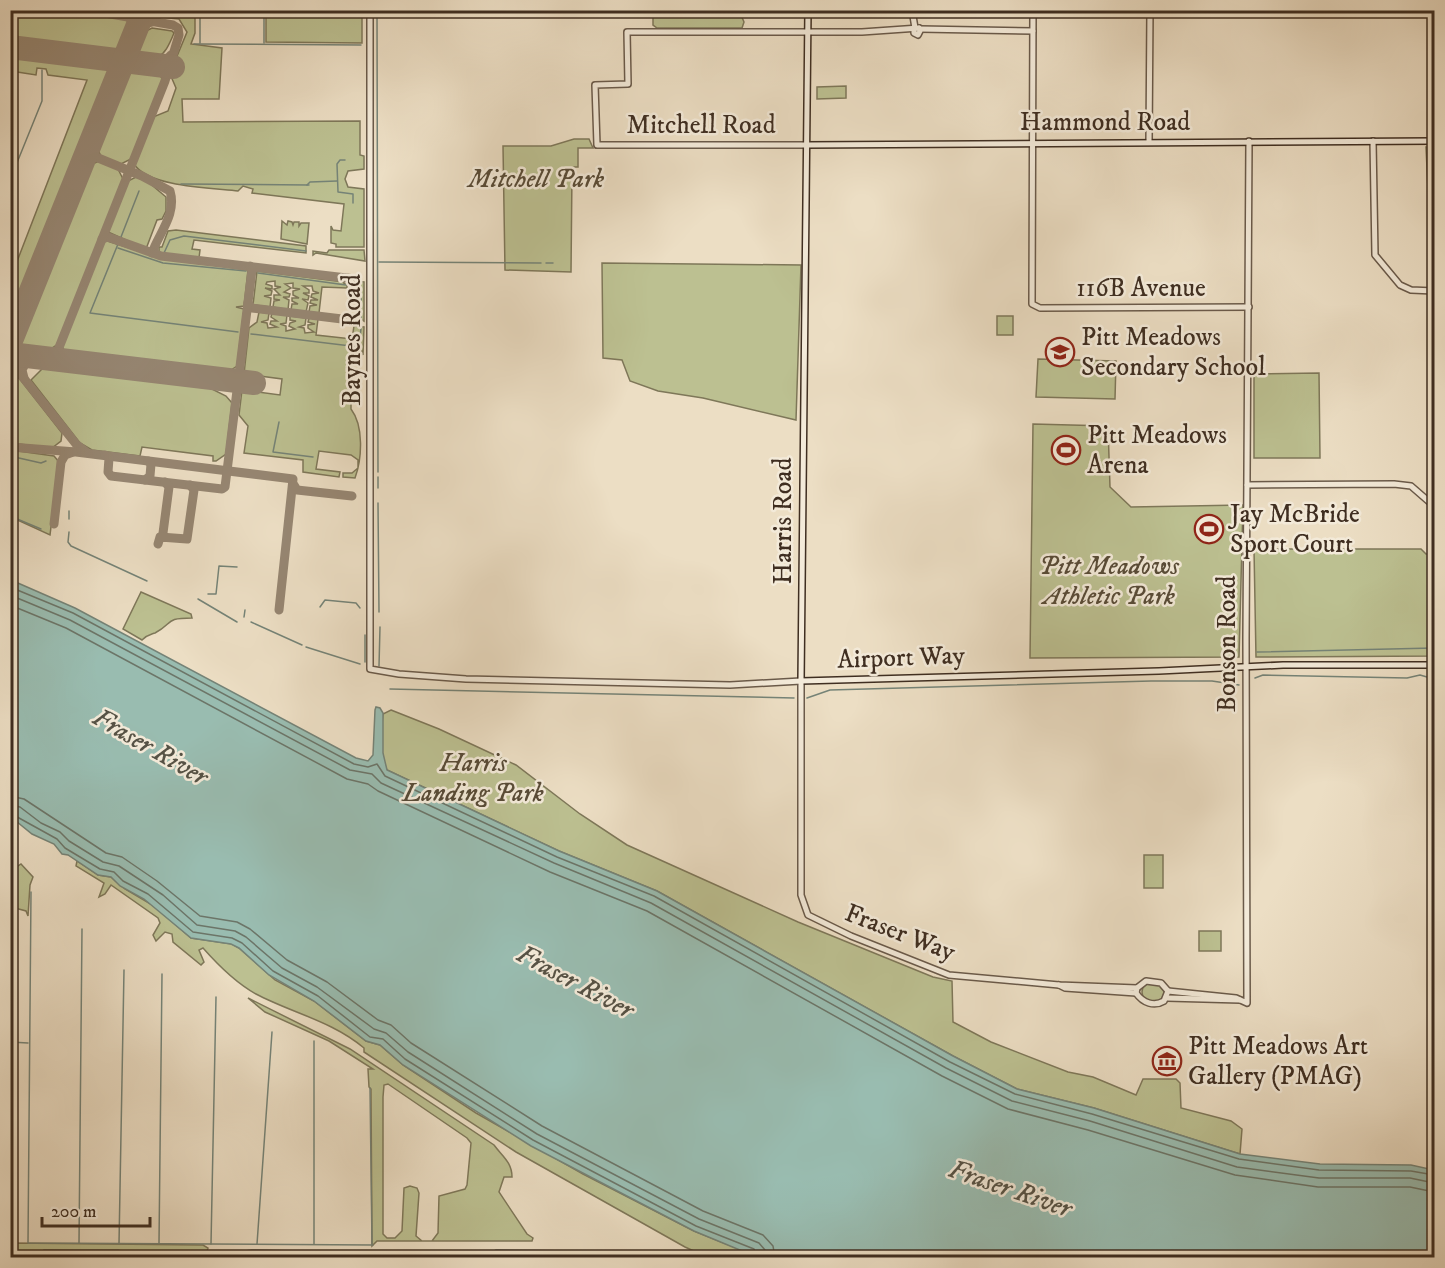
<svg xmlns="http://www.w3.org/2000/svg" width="1445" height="1268" font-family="'IM FELL DW Pica',serif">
	<rect width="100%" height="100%" fill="#ecdec4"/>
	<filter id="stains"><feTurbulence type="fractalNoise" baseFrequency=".00333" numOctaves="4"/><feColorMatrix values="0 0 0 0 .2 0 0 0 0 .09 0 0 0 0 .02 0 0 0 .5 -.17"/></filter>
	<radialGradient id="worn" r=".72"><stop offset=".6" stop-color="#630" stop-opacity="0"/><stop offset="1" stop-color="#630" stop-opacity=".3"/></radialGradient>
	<!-- green -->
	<g fill="#bcc091" stroke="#7e7759" stroke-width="1.5" fill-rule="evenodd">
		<polygon points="69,10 125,17 130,26 119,55 11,42 11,11"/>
		<path d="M132,11H195V33L191,44L222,48L219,99H182L183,122L360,121V155L364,156V169L348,171L345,179L348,187L364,189V247H336V244L331,243V226L333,230L341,231L344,204L252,193L253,189L243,186L238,191C212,188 148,187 134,164L153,117L168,111L176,88L170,74H174L175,61L187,32L179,19L149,16L137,11L135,13Z"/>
		<polygon points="266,11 362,11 362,43 266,42"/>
		<polygon points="378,11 473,11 473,17 378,16"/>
		<polygon points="653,11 744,11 733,11 733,14 741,15 744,22 742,28 657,28 653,25"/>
		<path d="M152,28L172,31L174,33C163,60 159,60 131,56L140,34Z"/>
		<polygon points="11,54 114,66 11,327 11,277 87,80 48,75 46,69 37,68 36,75 11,71"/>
		<polygon points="127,68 158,72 163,80 131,159 121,164 101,156 96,146"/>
		<polygon points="846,86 846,98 817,99 817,87"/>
		<polygon points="574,139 589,139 593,148 578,148 578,167 574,167 572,172 571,272 505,270 503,146 551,146"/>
		<polygon points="1426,147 1434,147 1434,197 1428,190"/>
		<polygon points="99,161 118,169 123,179 58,344 49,350 20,347 18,342 88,166"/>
		<polygon points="136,177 147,181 166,197 166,211 162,219 157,220 146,249 108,232 128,181"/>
		<polygon points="282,221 287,225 288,221 292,222 293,225 294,222 299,222 299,226 301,223 309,223 307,244 281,239"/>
		<polygon points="176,230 306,246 306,253 194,240 192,249 200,250 199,258 159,254 159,247 162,247 168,231"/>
		<polygon points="104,240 158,257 248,270 244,306 236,307 244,309 237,366 228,372 65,352 62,346"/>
		<polygon points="329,250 364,250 365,261 316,253 313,255 313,251 327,253"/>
		<polygon points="602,263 801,265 796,420 703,398 658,391 630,381 622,360 603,358"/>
		<polygon points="257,271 344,282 344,284 347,283 347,288 322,287 319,313 309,312 310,306 317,305 310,303 311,300 318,300 311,297 312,294 319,293 313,291 312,286 303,286 309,290 309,293 303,293 309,296 308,300 302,299 308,303 306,312 291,310 292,304 298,304 292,301 292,298 299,298 293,295 293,291 300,289 293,288 293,283 285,284 291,288 284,292 290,294 289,297 283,297 289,300 288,310 273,307 274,301 280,300 274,299 274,295 280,295 274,289 281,287 275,286 275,281 267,282 266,284 272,286 272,289 265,288 272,291 271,295 264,296 271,298 270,307 253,305"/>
		<polygon points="353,281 364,282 364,321 358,317 359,291 352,288"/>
		<path d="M259,312L269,313L268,320L261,322L267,323L268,328L277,327L270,324L271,321H277L271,317L272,313L287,315L286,323L280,324L286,326V331L295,329L289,326L290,323L296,321L290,320V316L306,318L305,325L299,327L304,328L305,333L314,332L308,328V325L315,324L308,322L309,318L318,319L316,335L352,339L354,326L364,327L363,355L362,351H351V409C364,426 362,459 355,478L343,477V473H352L358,468V460L351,455L319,451L316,469L340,472L339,477L303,472V460L244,453L248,426L239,415L242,390L280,395L282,379L244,374L249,328L257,322Z"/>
		<rect x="997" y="316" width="16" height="19"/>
		<polygon points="1038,359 1116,361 1115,399 1036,397"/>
		<polygon points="45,366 206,386 226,396 232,403 226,454 216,461 213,461 213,456 142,447 140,456 92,450 80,443 31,380"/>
		<polygon points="1319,373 1320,458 1254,458 1254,374"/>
		<polygon points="19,378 62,433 61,441 52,448 11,443 11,379"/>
		<polygon points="1033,424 1108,426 1110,487 1131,507 1243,505 1239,657 1030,658"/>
		<polygon points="11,450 54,456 59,462 50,535 11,517"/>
		<polygon points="1254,549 1421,549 1426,554 1434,554 1434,656 1256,657"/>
		<path d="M141,592L191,614L192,618C164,618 174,623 155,633C149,635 147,635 142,640L123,629Z"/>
		<path d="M391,710L439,729L516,765L580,814L627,845L798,922L933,977L952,981L953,1022L991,1042L1068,1072L1093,1077L1136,1095L1143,1079H1176L1180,1083L1181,1108L1231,1121L1242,1129L1240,1154L1094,1108L1017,1089L953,1056L657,891L559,851L387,770C380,755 381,730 383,714Z"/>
		<rect x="1144" y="855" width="19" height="33"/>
		<path d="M77,861L98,875L111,877L125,889L154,906L191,938L232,944L239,948L275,980L314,1001L366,1041L380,1045L403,1065L476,1113L583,1174L694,1231L759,1257H707L685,1247L516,1152L364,1052V1048C332,1021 292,1013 256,994C236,983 218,965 203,948L199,950L204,962L201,965L173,942L172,934L165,932L156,941L153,935L160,923L158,918L111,885L105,894L99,897L104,883L76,866Z"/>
		<polygon points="21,864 33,877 30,885 28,916 26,911 11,907 11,868 12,870"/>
		<rect x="1199" y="931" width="22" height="20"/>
		<circle cx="1153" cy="992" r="11"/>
		<path d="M248,998L350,1049L494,1145C502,1156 512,1162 512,1177H504L499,1192L527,1234L533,1238L532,1241H377L372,1246L371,1089L369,1087L368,1069H373L329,1041L265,1012ZM388,1084L467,1138L471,1143L467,1185L465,1189L439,1196L438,1233L432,1241H422L416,1236L419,1193L417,1188L410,1186L404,1188L402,1231L395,1238H387L383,1234V1097L384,1085Z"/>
		<polygon points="11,1243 203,1245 208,1248 207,1251 143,1251 139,1258 126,1257 125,1252 44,1250 41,1257 11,1258"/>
	</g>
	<!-- water -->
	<g fill="#99bcb0" stroke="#758377" stroke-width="1.5">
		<polygon points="11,580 75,608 356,758 368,761 373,755 375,710 376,707 380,708 383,713 383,753 387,770 559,851 657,891 953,1056 1017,1089 1094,1108 1240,1154 1320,1164 1411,1165 1434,1170 1434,1257 759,1258 694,1231 531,1146 403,1065 380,1045 366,1041 314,1001 269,975 239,948 231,944 191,938 144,899 120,886 111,877 98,875 68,855 62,854 54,844 32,834 11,817"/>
		<polygon points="44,1250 118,1250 125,1252 126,1256 41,1257"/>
		<polygon points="252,1250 297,1251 298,1257 236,1257 238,1252"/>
		<polygon points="496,1250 581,1251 586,1257 490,1257 492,1252"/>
		<polygon points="143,1251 217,1251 226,1253 227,1257 139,1257"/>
		<polygon points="331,1251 368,1251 371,1257 310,1257 312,1252"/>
		<polygon points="391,1251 475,1251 478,1252 478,1257 378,1257 381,1252"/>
	</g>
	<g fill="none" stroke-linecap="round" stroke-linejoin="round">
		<!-- shore -->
		<g stroke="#6c7568" stroke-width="1.5">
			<polyline points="10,587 73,613 354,764 368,767 377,764 385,776 557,857 654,896 950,1062 1015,1094 1092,1114 1239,1159 1319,1170 1411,1171 1434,1175"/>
			<polyline points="10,595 70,620 350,770 372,774 381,783 554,863 651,903 946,1068 1012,1101 1090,1121 1237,1167 1319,1178 1410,1178 1434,1183"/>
			<polyline points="10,605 66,628 347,779 368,784 378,791 550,872 647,911 942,1076 1008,1109 1088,1130 1235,1175 1318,1187 1410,1187 1434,1192"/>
			<polyline points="10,796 24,799 106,853 122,857 157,881 200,916 237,922 250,929 287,960 327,982 378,1020 391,1025 411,1043 542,1126 703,1211 763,1235 773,1246 775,1258"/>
			<polyline points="10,805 20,807 41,823 60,832 69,841 103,862 119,866 163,895 197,925 235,931 246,937 282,968 317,987 374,1029 386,1033 408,1052 537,1134 699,1219 759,1243 765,1250 766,1258"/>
			<polyline points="10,813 57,839 65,848 100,869 114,872 123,881 148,894 193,932 232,938 242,943 273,971 318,996 370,1037 383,1039 405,1059 533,1140 696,1226 754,1249 758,1258"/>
			<polyline points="47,1258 120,1258"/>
			<polyline points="146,1258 217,1258"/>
			<polyline points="385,1258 472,1258"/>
			<polyline points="497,1258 579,1258"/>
		</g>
		<!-- stream -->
		<g stroke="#758377" stroke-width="1.5">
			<polyline points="200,10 200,43"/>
			<polyline points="264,10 264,43"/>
			<polyline points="377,10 378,472"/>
			<polyline points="194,44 361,45"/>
			<polyline points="10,156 13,156"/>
			<polyline points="345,160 340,160 337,164 338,192 353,194 353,203"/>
			<polyline points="10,180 42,101 42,70"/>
			<polyline points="181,184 309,185"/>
			<polyline points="307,185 310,182 337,181"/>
			<polyline points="121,237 139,191"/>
			<polyline points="118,244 90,313 238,332"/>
			<polyline points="118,248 163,263 246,271"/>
			<polyline points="164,253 170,240 184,236 306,251"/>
			<polyline points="379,262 541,263"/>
			<polyline points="546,263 553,263"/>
			<polyline points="258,273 346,285"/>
			<polyline points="354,286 361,290 361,319"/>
			<polyline points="251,334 359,347 361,328"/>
			<polyline points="279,422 273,452 313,457"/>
			<polyline points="10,456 41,463 46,461"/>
			<polyline points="378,477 378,488"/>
			<polyline points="378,503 379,612"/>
			<polyline points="10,516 41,529"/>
			<polyline points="69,519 69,511"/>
			<polyline points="69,532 68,542 71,546 147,581"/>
			<polyline points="208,594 216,594 219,566 237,567"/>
			<polyline points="198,599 237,622"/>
			<polyline points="320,607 325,600 356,603 360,608"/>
			<polyline points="244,617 245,610"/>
			<polyline points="251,622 302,645"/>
			<polyline points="306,647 360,664"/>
			<polyline points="1257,652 1434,648"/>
			<polyline points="365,662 365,635"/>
			<polyline points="379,666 380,627"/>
			<polyline points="1255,678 1263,675 1407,678 1420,675 1434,679"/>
			<polyline points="390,689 794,698"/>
			<polyline points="807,698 830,690 1151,681 1212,681 1239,685"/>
			<polyline points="31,892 28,1243 373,1245"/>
			<polyline points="10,1042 28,1043"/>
			<polyline points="370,1088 372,1244"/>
			<polyline points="79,1243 82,929"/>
			<polyline points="159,1243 162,974"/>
			<polyline points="119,1244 124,970"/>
			<polyline points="211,1244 216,997"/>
			<polyline points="257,1244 272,1032"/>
			<polyline points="314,1244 314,1041"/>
		</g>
		<!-- taxiway -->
		<g stroke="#968672" stroke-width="9">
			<polyline points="135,32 142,25 152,22"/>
			<polyline points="153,65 164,62 171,55"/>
			<path d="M86,153L142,176L170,191C177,214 159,233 152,253"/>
			<polyline points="102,239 108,237 161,256 355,279"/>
			<polyline points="248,303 252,308 342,319"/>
			<polyline points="10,346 12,339"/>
			<polyline points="10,361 76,444 85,451"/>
			<polyline points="24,378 22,370 27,360 49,357 58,350 165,81 179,35 178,28 173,25 88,10"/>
			<polyline points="10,447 76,452 293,479 279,610"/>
			<polyline points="105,455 109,458 108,472 111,476 222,489 225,487 252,270 250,266"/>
			<polyline points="145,480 150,476 151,464 148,461"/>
			<polyline points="294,485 297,490 352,496"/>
			<polyline points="54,524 61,462 65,455 73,452"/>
			<polyline points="163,533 169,487 165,482"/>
			<polyline points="158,544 160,537 187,539 194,490 190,485"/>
		</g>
		<!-- runway -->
		<g stroke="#968672" stroke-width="24">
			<polyline points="10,47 173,67"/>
			<polyline points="10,343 142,15"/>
			<polyline points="10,354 254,383"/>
		</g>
		<!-- tertiary casing -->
		<g stroke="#6a5a4a" stroke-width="8">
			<g id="tertiary">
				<polyline points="370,10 370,669 399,674 466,679 730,685 801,681 801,895 808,915 851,936 949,975 1059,985 1137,988"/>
				<polyline points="912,10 915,28"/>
				<polyline points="1033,10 1032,304 1040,308 1249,307"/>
				<polyline points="914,29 914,33 918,35 920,31 919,28"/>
				<polyline points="920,29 1033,31"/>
				<polyline points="1373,141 1375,255 1400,285 1411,290 1434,291"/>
				<polyline points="1149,142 1150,10"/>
				<polyline points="806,145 597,145 595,85 628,84 627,32 862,32 919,28"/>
				<polyline points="1247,485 1394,484 1411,486 1434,506"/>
				<path d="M1146,981L1161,983L1168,991L1164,1001C1154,1007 1143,1003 1136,993L1137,988Z"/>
				<polyline points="1059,985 1065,988 1136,993"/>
				<polyline points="1168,991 1236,998 1247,1003 1246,638 1249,141"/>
				<polyline points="1167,998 1240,1000"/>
			</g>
		</g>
		<!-- secondary casing -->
		<g stroke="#3f2e21" stroke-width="8">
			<g id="secondary">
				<polyline points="808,10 801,681 1159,671 1283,665 1434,665"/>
				<polyline points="806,145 1434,141"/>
			</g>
		</g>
		<!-- tertiary -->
		<use href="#tertiary" stroke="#f3ead9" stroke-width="5"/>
		<!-- secondary -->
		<use href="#secondary" stroke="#f3ead9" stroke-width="5"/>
	</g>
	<!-- icons -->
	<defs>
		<g id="school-ring" transform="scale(1.5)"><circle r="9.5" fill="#f3ead9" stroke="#8f2418" stroke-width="1.5"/><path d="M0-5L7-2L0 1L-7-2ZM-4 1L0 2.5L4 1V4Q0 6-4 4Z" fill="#8f2418"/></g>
		<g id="stadium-ring" transform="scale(1.5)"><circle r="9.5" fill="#f3ead9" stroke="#8f2418" stroke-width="1.5"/><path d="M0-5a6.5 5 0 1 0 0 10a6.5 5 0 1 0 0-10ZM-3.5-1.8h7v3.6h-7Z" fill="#8f2418"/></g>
		<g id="museum-ring" transform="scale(1.5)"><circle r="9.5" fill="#f3ead9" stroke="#8f2418" stroke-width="1.5"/><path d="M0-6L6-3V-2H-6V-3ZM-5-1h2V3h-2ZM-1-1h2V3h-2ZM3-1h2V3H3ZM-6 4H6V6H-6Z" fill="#8f2418"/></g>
	</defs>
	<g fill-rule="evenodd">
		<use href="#school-ring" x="1060" y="352"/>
		<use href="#stadium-ring" x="1066" y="450"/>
		<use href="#stadium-ring" x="1209" y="529"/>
		<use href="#museum-ring" x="1167" y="1061"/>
	</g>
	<g text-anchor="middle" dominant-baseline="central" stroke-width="5" stroke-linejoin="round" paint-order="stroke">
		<!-- street labels -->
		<g font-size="26" fill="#3f2e21" stroke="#f3ead9">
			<text x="1105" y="122">Hammond Road</text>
			<text x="701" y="125">Mitchell Road</text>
			<text x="1141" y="288">116B Avenue</text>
			<text transform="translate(352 340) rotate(-90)">Baynes Road</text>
			<text transform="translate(783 521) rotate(-90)">Harris Road</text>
			<text transform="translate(1227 644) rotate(-90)">Bonson Road</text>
			<text transform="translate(901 658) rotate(-2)">Airport Way</text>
			<text transform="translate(900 933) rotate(21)">Fraser Way</text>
		</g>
		<!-- park labels -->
		<g font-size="26" font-style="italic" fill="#584b37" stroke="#f3ead9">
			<text x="536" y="179">Mitchell Park</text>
			<text x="1109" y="566">Pitt Meadows<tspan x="1109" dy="30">Athletic Park</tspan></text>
			<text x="473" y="763">Harris<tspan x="473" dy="30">Landing Park</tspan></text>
		</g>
		<!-- poi labels -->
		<g font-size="26" fill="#3f2e21" stroke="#f3ead9" text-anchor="start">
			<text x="1081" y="337">Pitt Meadows<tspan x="1081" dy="30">Secondary School</tspan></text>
			<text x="1087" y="435">Pitt Meadows<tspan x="1087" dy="30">Arena</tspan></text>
			<text x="1230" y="514">Jay McBride<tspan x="1230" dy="30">Sport Court</tspan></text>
			<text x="1188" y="1046">Pitt Meadows Art<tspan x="1188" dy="30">Gallery (PMAG)</tspan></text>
		</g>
		<!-- water labels -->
		<g font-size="27" font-style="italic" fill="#565245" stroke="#f3ead9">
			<text transform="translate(150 747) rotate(30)">Fraser River</text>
			<text transform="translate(575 982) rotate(28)">Fraser River</text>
			<text transform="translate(1010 1189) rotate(19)">Fraser River</text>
		</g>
	</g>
	<!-- margin -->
	<rect width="1445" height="1268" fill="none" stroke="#ecdec4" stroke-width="36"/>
	<rect x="12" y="12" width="1421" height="1244" fill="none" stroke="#3f2e21" stroke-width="3"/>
	<rect x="18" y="18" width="1409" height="1232" fill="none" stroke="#3f2e21" stroke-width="1.5"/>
	<!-- scale -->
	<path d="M42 1217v9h108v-9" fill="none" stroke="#3f2e21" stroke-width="3"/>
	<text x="51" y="1217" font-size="18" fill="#3f2e21" stroke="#f3ead9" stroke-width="4.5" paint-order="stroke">200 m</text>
	<rect width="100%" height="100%" filter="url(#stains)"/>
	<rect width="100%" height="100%" fill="url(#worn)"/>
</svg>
